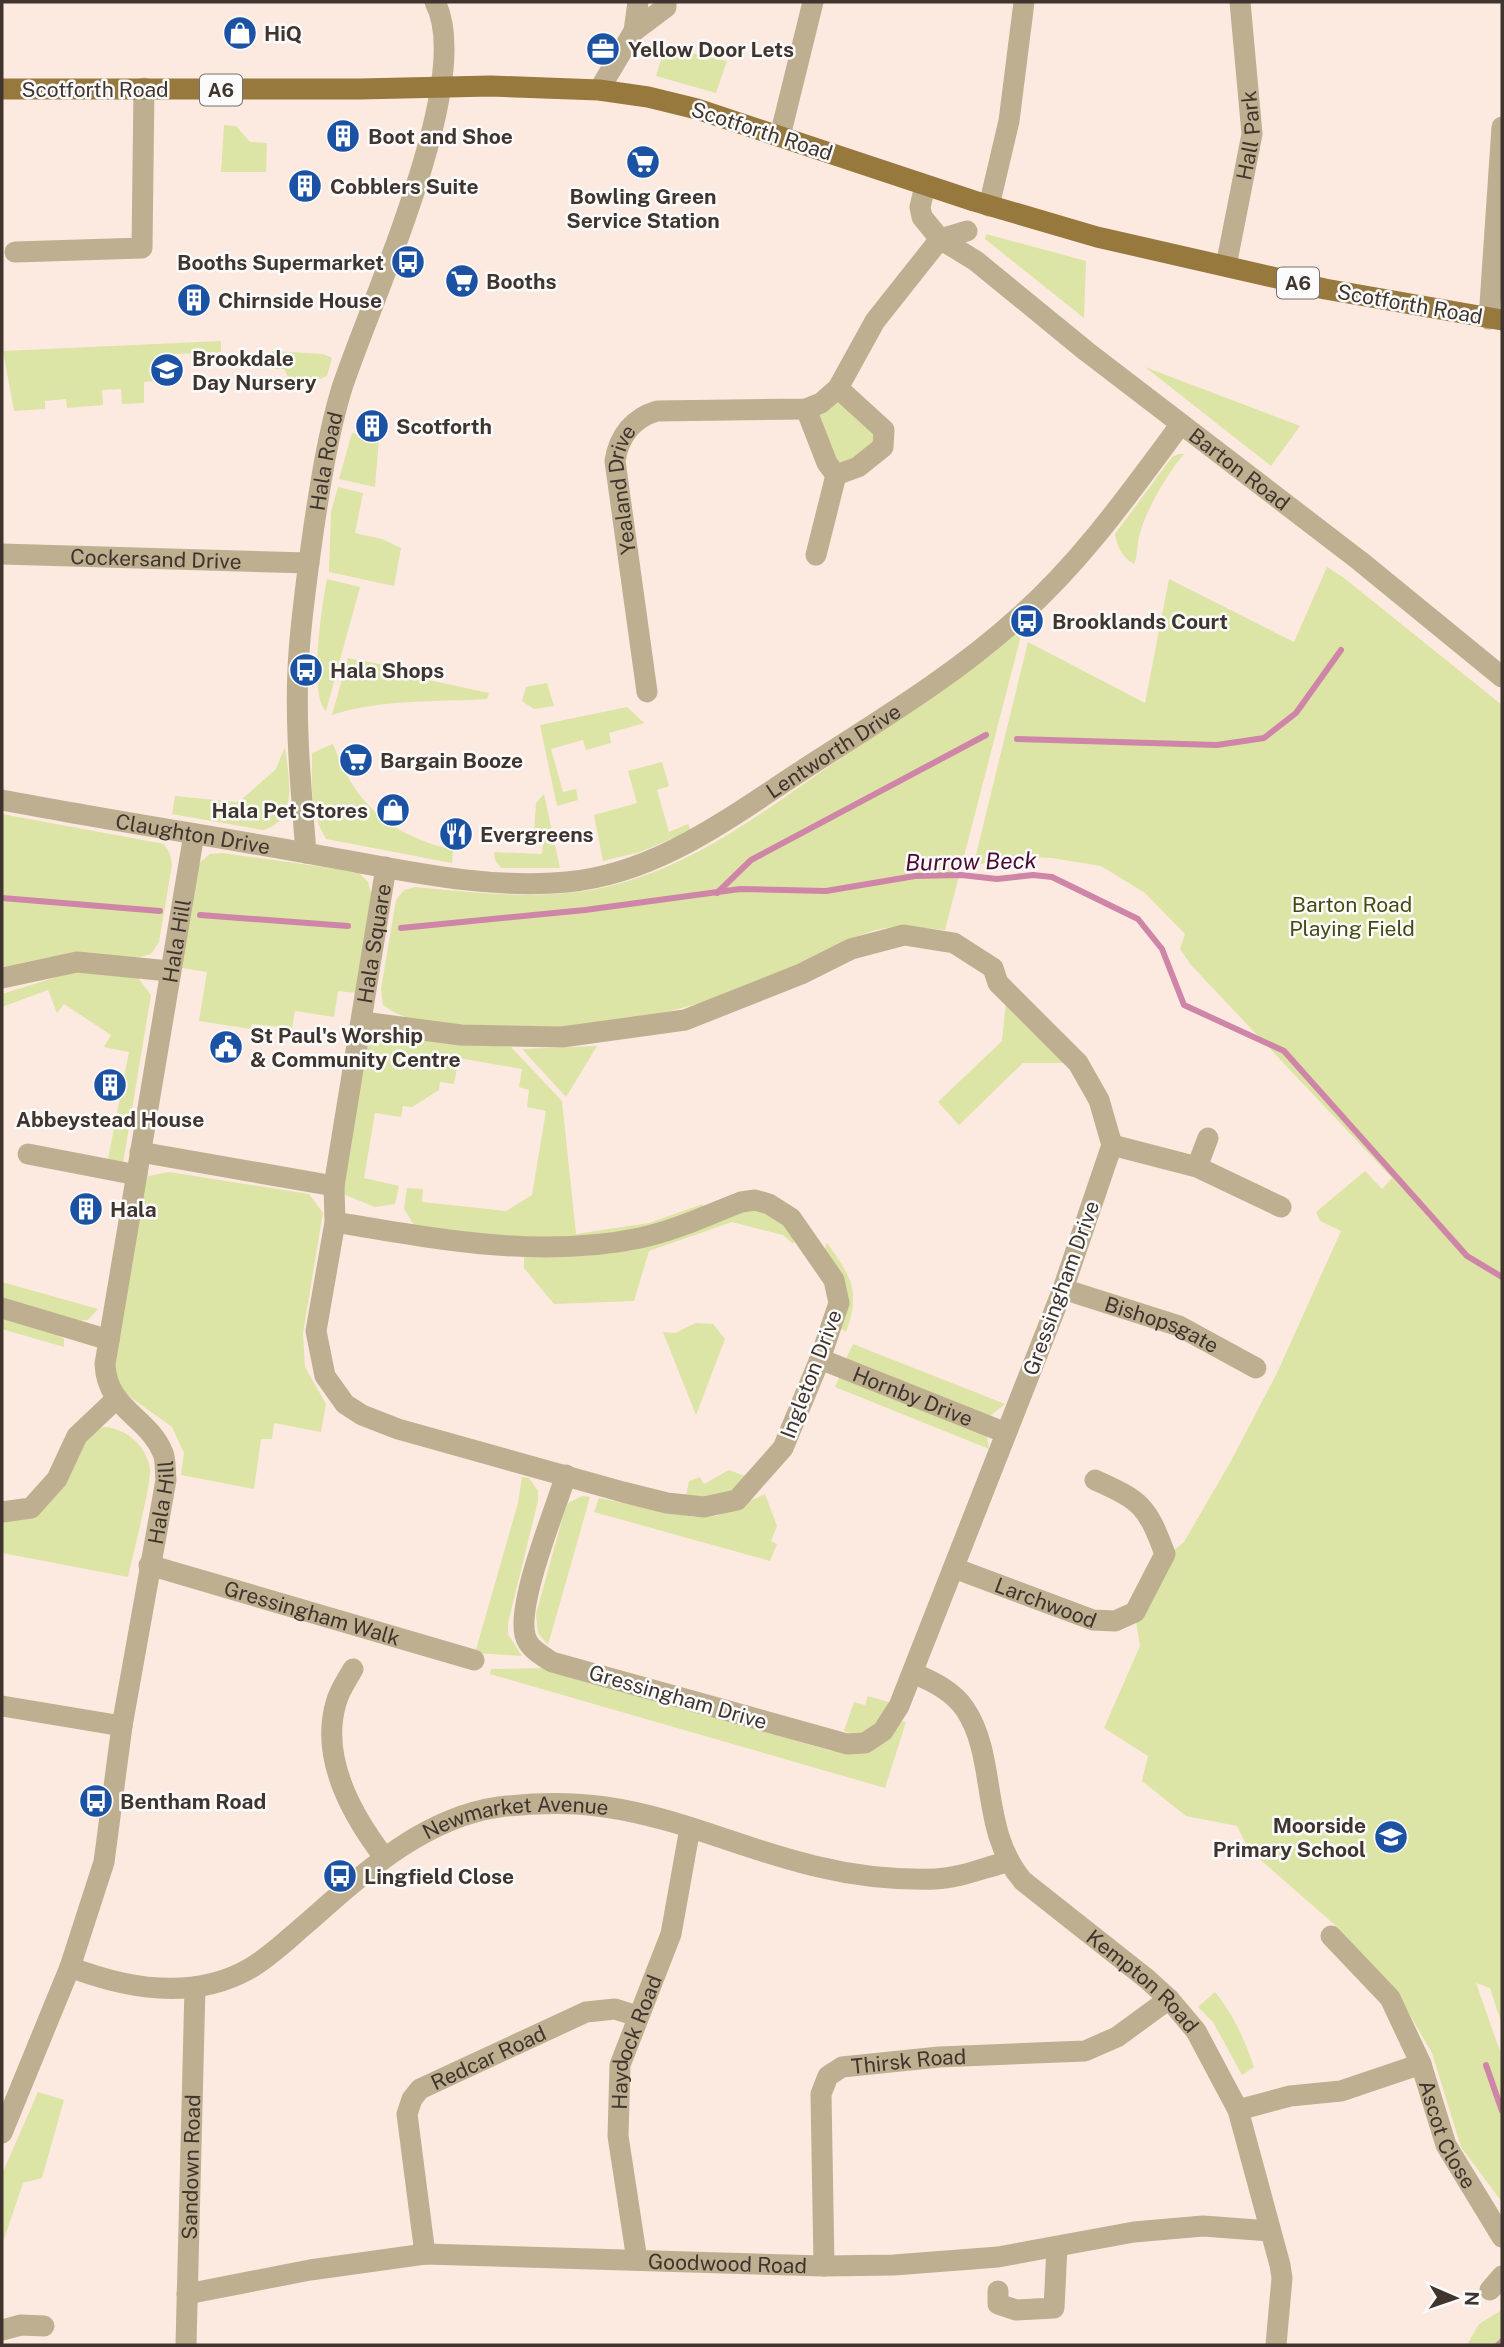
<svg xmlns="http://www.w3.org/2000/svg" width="1504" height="2347" font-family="'Public Sans',sans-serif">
	<rect width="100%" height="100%" fill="#fceae0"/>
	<!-- green -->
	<g fill="#dce4a6">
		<polygon points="665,47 727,61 716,93 656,76"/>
		<polygon points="224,125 236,126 250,142 267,143 266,172 221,172"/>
		<polygon points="986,234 1086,261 1084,318 985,239"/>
		<polygon points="221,341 221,352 175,354 175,380 144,382 144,403 122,404 121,389 102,390 103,405 67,408 66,399 45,401 45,409 14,411 3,351"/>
		<polygon points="272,351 323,354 332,358 327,376 313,382 289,379 284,369 272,369"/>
		<polygon points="1145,367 1300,426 1271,466"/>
		<path d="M832,400C850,402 873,423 877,440L843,466L837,465L817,417Z"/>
		<polygon points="352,433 379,438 375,487 339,479"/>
		<path d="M1179,454H1184C1167,474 1145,511 1139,537C1137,547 1138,554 1134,564C1122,557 1117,547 1115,534L1172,457Z"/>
		<polygon points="338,487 363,493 355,533 382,539 401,548 394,586 329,572 331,512"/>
		<polygon points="1327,567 1344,578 1502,705 1502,2025 1490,1988 1476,1983 1502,2057 1502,2202 1461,2147 1432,2053 1397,1993 1335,1925 1249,1850 1237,1826 1186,1816 1142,1781 1148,1756 1104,1728 1140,1646 1134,1609 1162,1560 1184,1542 1231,1461 1277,1373 1341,1231 1320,1221 1316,1212 1365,1171 1382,1189 1392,1178 1191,965 1180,949 1185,934 1145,893 1101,866 1052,858 1005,856 973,867 1028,642 1145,703 1169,579 1294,642"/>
		<path d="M327,579L360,587L326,711C308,695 322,604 327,579Z"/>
		<path d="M1023,628L945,930C923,928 898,924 876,930C836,941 798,966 760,982C669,1019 572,1034 474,1026C442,1024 409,1025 383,1005L381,989L396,900L404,890L415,887C479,893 542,901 606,887C694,867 764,811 837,761C900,717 962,674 1023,628Z"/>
		<path d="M348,658L400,668V674L489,693L487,699C437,702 380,699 332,715Z"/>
		<polygon points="547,683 554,706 534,709 522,701 526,687"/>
		<polygon points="627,707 644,723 609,733 611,743 586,750 583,740 551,749 563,792 576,789 578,800 557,806 540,725"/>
		<path d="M333,744C356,806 389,834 453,850L452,863L326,839C309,811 312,784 312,753Z"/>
		<path d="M285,747C288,775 300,820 263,830L172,814L175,796L235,802L241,800L276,769Z"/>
		<polygon points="662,762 669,786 657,790 669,832 688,824 691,831 640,852 603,861 594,815 637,803 628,771"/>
		<polygon points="544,794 560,868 501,868 495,860 494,852 542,854 544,833 534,832 536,803"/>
		<polygon points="2,814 164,844 170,854 172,865 159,942 151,954 136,958 50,957 2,967"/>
		<polygon points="223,853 358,872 368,882 372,897 357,993 338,991 334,1017 295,1011 292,1028 252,1024 251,1029 199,1021 207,972 177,967 198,864 210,854"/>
		<polygon points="76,971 136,975 151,995 123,1163 107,1164 129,1052 104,1047 111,1035 64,1004 57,1013 48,990 2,1007 2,994"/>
		<polygon points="1007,992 1078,1063 1023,1063 959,1125 938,1102 1002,1041"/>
		<path d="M374,1032L511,1047L562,1101L576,1234L649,1223L703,1204V1210C607,1251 514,1239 414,1225L404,1209L407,1188L423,1189L422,1202L506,1211L532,1195L546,1111L527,1107L529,1090L519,1087L522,1069L459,1058L454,1084L440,1082L439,1090L412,1107L403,1106L401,1117L375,1113L364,1178L399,1186L395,1204L375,1207L343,1194L340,1190L368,1036Z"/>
		<polygon points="597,1046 566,1097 522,1049"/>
		<polygon points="169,1172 309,1194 323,1213 303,1333 305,1367 326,1404 321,1432 274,1423 272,1439 261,1439 254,1489 181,1475 184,1453 172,1427 119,1389 113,1367 140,1191 149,1176"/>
		<polygon points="755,1208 782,1219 797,1238 793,1244 783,1235 732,1222 649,1251 634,1301 554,1304 524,1268 524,1257 563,1257 624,1250"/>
		<path d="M827,1243C851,1276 861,1291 846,1332L840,1328L824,1250Z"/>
		<polygon points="2,1282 98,1309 88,1320 78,1321 2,1301"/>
		<polygon points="2,1316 51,1330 64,1339 64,1347 2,1329"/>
		<polygon points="696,1323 713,1324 725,1339 696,1415 663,1332 675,1333"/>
		<polygon points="853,1344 1005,1404 990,1416 846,1359"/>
		<polygon points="840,1376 987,1436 989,1449 835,1387"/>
		<path d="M104,1427C125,1428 146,1445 150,1468C152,1482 132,1558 128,1577L2,1553V1512L31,1508L77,1436Z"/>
		<path d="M729,1470L750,1478C724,1498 718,1501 686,1496L689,1481L700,1477L704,1484Z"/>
		<polygon points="522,1477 529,1478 538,1491 538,1501 508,1623 508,1634 522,1656 475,1653 518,1503"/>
		<polygon points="765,1494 777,1526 771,1541 777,1544 770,1561 594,1512 599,1498 693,1517 717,1516"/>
		<polygon points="582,1496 590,1497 548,1645 538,1633 536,1614 564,1513 568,1503"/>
		<path d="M552,1668L831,1751C860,1751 886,1748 902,1721L906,1722L885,1788L490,1674L491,1669Z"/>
		<polygon points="868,1696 892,1703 867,1734 855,1735 844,1731 854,1702 865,1705"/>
		<path d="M1215,1992C1234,2016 1244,2038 1254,2067L1242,2075L1213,2022L1198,2007Z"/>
		<polygon points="38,2092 64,2100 42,2178 23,2183 2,2245 2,2174"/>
		<polygon points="1502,2310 1502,2345 1467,2345 1479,2324"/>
	</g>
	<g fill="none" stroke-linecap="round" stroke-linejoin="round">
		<!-- stream -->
		<g stroke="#cf85a7" stroke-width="6">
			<polyline points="1017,739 1217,745 1264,738 1296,713 1341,650"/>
			<polyline points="717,893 751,860 986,735"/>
			<polyline points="2,898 160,911"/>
			<polyline points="200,915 348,926"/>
			<polyline points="401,928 585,910 740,889 826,891 915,876 961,875 997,879 1033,875 1052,877 1138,919 1162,949 1184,1005 1284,1051 1467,1256 1502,1277"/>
			<polyline points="1486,2065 1502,2111"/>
			<polyline points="1498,2345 1502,2341"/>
		</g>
		<!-- minor -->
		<g stroke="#bfaf91" stroke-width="21">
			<polyline points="634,31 666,7 666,2"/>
			<polyline points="599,90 634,31 638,2"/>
			<polyline points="780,136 813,2"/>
			<path id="s1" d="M925,186L920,207L922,217L940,239L976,261L1086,351L1360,561L1502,677"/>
			<polyline points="989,206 1009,121 1024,2"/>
			<polyline points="15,252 142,248 144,88"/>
			<path id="s2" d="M1226,266L1252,134L1240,2"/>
			<polyline points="1489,319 1502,127"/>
			<polyline points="806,409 827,463 836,475 858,467 883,447 884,430 838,388"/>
			<path id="s3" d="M2,554L309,563"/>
			<polyline points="816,555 836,475"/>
			<path id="s4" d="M647,692L615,461C619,436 633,418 657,411L806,409L821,403L838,388L875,321L936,244L940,239L967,231"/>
			<path id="s5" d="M2,800C107,820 212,836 317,855C398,869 484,890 567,882C653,874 722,823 792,777C870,726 951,679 1020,616C1083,560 1131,491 1181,424"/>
			<path id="s6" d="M306,853C301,787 294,718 299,652C302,610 308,568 314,526C321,480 328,435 341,391C368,306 476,80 435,2"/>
			<polyline points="2,978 77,962 169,971"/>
			<path d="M363,1022L461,1035L562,1037L685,1020L801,974L851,949L904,935L954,943L993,968L998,983L1078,1063L1099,1100L1112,1145L1063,1289L899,1706L883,1731L865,1743L847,1744L552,1662C541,1655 528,1648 525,1635C517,1602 555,1510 566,1475"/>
			<polyline points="1112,1145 1197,1167 1281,1207"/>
			<polyline points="140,1152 334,1186"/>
			<polyline points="28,1154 137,1175"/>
			<polyline points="1197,1167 1208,1138"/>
			<path id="s7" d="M335,1222C436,1239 539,1259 640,1238C674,1231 708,1215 741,1202L755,1200L769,1204L791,1218L834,1280L839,1303L820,1359L783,1448L737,1500L704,1507L667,1503L623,1492L398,1429L362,1415L345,1404L325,1376L316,1331L335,1222L334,1186L386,867"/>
			<path id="s8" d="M1063,1289L1179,1326L1256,1368"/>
			<polyline points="2,1308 109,1340"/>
			<path id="s9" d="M820,1359L1006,1433"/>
			<polyline points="2,1512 31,1508 57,1479 77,1436 115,1400"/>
			<path id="s10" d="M149,1565L474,1660"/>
			<path id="s11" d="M954,1568L1093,1620L1115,1621L1135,1612L1165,1554C1147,1506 1142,1501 1095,1480"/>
			<path d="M353,1669C347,1680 339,1691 336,1703C320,1758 351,1814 384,1857"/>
			<path id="s12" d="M913,1673C932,1681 953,1691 965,1709C998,1758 979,1830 1023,1881L1147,1979L1169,1999L1196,2031L1238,2110L1280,2265L1282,2278L1276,2345"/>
			<polyline points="2,1706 122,1726"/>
			<path id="s13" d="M1331,1936L1390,1998L1421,2064L1446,2145L1502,2237"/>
			<path id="s14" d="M70,1967C127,1989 192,2001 249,1969C270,1957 288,1939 307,1923C363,1874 422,1818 499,1807C533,1803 571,1802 605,1807C678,1817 747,1851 819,1867C856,1876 897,1880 935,1879C960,1878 983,1868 1007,1862"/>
			<polyline points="1238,2110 1290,2096 1341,2091 1421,2064"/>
			<path id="s15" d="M2,2133L70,1967L104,1862L122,1726L166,1480C165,1472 166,1460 163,1453C148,1416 107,1410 105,1364L194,834"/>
			<path id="s16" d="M425,2254L407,2114L412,2099L420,2089L586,2012L615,2009L637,2016"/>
			<path id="s17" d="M637,2260L618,2136L620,2065L671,1934L690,1828"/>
			<path id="s18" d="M824,2266L821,2094L828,2076L842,2067L939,2057L1085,2051L1117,2037L1169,1999"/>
			<polyline points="1490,2290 1502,2276"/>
			<polyline points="998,2291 998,2304 1016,2310 1054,2308 1057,2247"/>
			<path id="s19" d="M187,2294L310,2270L425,2254L824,2266L894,2265L998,2257L1134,2232L1203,2226L1270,2231"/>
			<polyline points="2,2330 21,2325 44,2326"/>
			<path id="s20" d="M186,2345L195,1987"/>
		</g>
		<!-- major -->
		<polyline stroke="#97793e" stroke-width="21" points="2,89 360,89 491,86 599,90 648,97 697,109 974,201 1097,237 1325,289 1502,320"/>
	</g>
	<!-- icons -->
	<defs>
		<g id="shop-disc" transform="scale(1.75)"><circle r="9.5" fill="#1b52a3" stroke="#fbfbfb"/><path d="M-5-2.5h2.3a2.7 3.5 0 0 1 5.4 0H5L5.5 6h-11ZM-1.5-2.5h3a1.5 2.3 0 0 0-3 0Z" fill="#fff"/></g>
		<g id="office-disc" transform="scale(1.75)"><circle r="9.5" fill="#1b52a3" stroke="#fbfbfb"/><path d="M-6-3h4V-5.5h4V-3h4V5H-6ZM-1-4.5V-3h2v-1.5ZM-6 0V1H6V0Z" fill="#fff"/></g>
		<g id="building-disc" transform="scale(1.75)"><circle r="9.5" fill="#1b52a3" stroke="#fbfbfb"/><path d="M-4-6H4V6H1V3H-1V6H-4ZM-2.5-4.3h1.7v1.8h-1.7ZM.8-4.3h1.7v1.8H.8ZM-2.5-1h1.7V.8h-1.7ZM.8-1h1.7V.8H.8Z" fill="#fff"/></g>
		<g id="supermarket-disc" transform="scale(1.75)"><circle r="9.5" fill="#1b52a3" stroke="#fbfbfb"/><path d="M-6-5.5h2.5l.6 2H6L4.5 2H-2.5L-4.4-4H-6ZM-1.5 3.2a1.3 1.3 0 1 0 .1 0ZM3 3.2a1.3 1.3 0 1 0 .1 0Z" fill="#fff"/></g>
		<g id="bus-disc" transform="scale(1.75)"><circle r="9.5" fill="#1b52a3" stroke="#fbfbfb"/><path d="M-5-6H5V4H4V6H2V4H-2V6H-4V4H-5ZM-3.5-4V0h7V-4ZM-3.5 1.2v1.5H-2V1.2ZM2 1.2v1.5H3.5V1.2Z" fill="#fff"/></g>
		<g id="school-disc" transform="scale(1.75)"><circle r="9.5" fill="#1b52a3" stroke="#fbfbfb"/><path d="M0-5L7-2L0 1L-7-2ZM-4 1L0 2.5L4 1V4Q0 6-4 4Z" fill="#fff"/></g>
		<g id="restaurant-disc" transform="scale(1.75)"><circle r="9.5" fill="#1b52a3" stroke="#fbfbfb"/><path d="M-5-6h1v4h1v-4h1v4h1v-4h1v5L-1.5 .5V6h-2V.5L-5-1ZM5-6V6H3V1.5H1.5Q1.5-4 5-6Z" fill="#fff"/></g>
		<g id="civic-disc" transform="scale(1.75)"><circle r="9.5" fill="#1b52a3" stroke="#fbfbfb"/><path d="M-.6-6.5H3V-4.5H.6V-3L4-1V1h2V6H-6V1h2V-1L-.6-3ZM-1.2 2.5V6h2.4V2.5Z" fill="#fff"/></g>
	</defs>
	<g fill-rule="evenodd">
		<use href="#shop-disc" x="240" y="33"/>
		<use href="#office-disc" x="603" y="49"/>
		<use href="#building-disc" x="343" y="136"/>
		<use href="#supermarket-disc" x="643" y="162"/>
		<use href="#building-disc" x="305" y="186"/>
		<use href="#bus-disc" x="408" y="262"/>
		<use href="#supermarket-disc" x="462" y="281"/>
		<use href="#building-disc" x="194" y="300"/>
		<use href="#school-disc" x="167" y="370"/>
		<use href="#building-disc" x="372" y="426"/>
		<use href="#bus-disc" x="1027" y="621"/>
		<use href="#bus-disc" x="306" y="670"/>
		<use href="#supermarket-disc" x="356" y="760"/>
		<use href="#shop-disc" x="393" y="810"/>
		<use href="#restaurant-disc" x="456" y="834"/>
		<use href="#civic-disc" x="226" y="1047"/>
		<use href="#building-disc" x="110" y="1085"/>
		<use href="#building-disc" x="86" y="1209"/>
		<use href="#bus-disc" x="96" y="1801"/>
		<use href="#school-disc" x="1391" y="1837"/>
		<use href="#bus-disc" x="340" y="1876"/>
	</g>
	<g text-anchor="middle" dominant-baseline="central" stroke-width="5" stroke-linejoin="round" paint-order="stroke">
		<!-- shield labels -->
		<g fill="#fbfbfb" stroke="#78706c" stroke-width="2">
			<rect x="200" y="74.5" width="42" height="31" rx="5"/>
			<rect x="1277" y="267.5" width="42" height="31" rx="5"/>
		</g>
		<g font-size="19" font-weight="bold" fill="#40352e">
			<text x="221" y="90">A6</text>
			<text x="1298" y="283">A6</text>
		</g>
		<!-- poi labels -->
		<g font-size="21" font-weight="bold" fill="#40352e" stroke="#fbfbfb" text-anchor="start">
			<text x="264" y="33">HiQ</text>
			<text x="628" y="49">Yellow Door Lets</text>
			<text x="368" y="136">Boot and Shoe</text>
			<text x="330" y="186">Cobblers Suite</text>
			<text x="643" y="196" text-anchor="middle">Bowling Green<tspan x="643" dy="24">Service Station</tspan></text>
			<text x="384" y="262" text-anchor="end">Booths Supermarket</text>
			<text x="486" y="281">Booths</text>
			<text x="218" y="300">Chirnside House</text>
			<text x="192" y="358">Brookdale<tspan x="192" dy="24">Day Nursery</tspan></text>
			<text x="396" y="426">Scotforth</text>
			<text x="1052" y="621">Brooklands Court</text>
			<text x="330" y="670">Hala Shops</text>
			<text x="380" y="760">Bargain Booze</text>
			<text x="368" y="810" text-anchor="end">Hala Pet Stores</text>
			<text x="480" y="834">Evergreens</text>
			<text x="250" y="1035">St Paul's Worship<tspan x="250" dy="24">&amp; Community Centre</tspan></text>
			<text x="110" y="1119" text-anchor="middle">Abbeystead House</text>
			<text x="110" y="1209">Hala</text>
			<text x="120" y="1801">Bentham Road</text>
			<text x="1366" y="1825" text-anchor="end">Moorside<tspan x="1366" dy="24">Primary School</tspan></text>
			<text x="364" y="1876">Lingfield Close</text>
		</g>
		<!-- street labels -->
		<g font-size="21" fill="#40352e" stroke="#fbfbfb">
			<text x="95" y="89">Scotforth Road</text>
			<text transform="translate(762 131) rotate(18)">Scotforth Road</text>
			<text stroke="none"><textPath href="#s2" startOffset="133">Hall Park</textPath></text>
			<text transform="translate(1410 304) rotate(10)">Scotforth Road</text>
			<text stroke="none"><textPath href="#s6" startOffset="394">Hala Road</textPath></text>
			<text stroke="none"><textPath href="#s1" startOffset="438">Barton Road</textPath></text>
			<text stroke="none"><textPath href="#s4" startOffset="205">Yealand Drive</textPath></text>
			<text stroke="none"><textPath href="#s3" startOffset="154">Cockersand Drive</textPath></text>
			<text stroke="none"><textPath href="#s5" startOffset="872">Lentworth Drive</textPath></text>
			<text stroke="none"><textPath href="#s5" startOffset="194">Claughton Drive</textPath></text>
			<text stroke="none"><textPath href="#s15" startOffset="1242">Hala Hill</textPath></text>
			<text stroke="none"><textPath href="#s7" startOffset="1675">Hala Square</textPath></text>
			<text transform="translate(1061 1288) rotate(-70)">Gressingham Drive</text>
			<text stroke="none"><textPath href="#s8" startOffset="105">Bishopsgate</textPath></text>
			<text transform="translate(811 1374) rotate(-69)">Ingleton Drive</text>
			<text stroke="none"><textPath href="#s9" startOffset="100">Hornby Drive</textPath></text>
			<text stroke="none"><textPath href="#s15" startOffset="654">Hala Hill</textPath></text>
			<text stroke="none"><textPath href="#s11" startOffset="98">Larchwood</textPath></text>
			<text stroke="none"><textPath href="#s10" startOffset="170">Gressingham Walk</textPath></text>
			<text transform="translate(678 1697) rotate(16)">Gressingham Drive</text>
			<text stroke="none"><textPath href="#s14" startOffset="502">Newmarket Avenue</textPath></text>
			<text stroke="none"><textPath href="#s12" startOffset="404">Kempton Road</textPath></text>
			<text stroke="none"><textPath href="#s17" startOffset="222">Haydock Road</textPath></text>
			<text stroke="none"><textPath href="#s16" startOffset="245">Redcar Road</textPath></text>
			<text stroke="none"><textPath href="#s18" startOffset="275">Thirsk Road</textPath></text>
			<text stroke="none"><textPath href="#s13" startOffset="234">Ascot Close</textPath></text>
			<text stroke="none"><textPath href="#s20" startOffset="178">Sandown Road</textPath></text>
			<text stroke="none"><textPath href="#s19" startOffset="544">Goodwood Road</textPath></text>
		</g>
		<!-- park labels -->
		<g font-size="21" fill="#474b11" stroke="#fbfbfb">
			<text x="1352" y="904">Barton Road<tspan x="1352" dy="24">Playing Field</tspan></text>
		</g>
		<!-- water labels -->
		<g font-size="23" font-style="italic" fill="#4d0a31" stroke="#fbfbfb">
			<text transform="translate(971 861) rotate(-1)">Burrow Beck</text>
		</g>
	</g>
	<!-- border -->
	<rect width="1504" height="2347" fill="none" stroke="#40352e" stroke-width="7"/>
	<!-- north arrow -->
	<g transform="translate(1455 2298) rotate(92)" stroke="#fbfbfb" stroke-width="5" paint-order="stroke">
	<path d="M0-5L12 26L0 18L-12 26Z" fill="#40352e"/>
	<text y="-10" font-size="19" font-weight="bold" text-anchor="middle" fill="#40352e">N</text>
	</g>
</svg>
